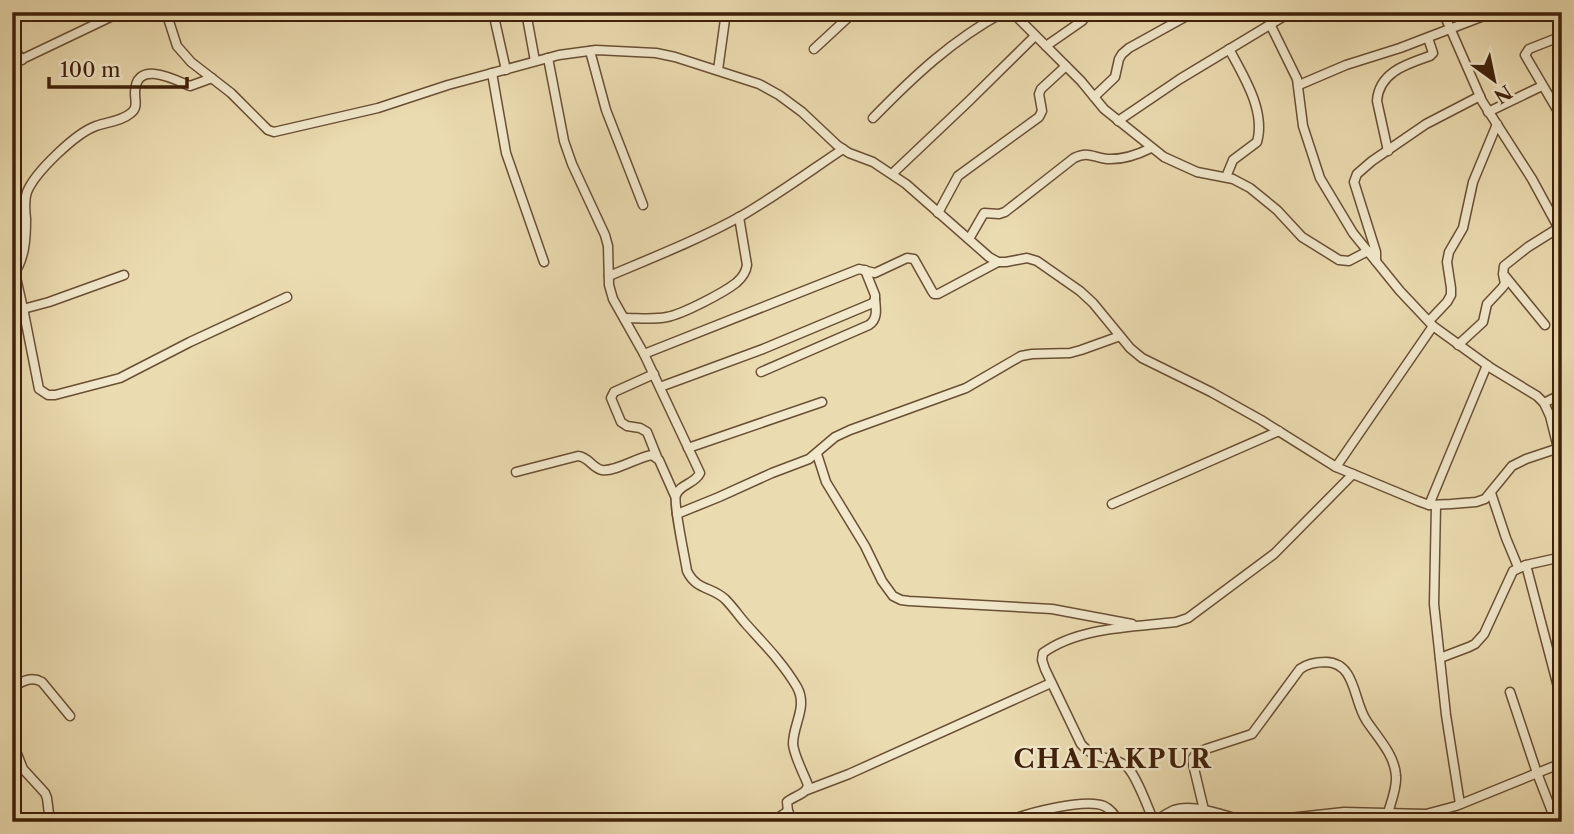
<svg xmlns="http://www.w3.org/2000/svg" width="1574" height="834" font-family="'Libre Caslon Text',serif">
	<rect width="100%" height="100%" fill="#ebdbb0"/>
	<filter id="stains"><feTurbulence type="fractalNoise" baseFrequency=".00286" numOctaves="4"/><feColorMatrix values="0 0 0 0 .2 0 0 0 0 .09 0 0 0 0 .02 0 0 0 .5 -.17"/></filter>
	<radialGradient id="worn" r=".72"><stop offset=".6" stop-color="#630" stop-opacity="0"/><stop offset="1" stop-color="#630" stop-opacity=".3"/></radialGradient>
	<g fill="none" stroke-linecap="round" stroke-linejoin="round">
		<!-- street casing -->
		<g stroke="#694f33" stroke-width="11">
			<g id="street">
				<polyline points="166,12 177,46 191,62 231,93 268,130 274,132 378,108 448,85 559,55 596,50 656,53 675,57 759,84 779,95 802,112 837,145 849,153 873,162 906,184 989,257 998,262 1006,262 1027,258 1037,261 1080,291 1093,303 1130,348 1142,358 1211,392 1261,420 1336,467 1418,501 1429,505 1451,504 1476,502 1485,499 1512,466 1526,459 1562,447"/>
				<polyline points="493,12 506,70"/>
				<polyline points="526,12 535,61"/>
				<polyline points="1012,12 1081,81 1104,109 1164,157 1197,172 1233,179 1250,188 1277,210 1302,237 1339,260 1349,261 1368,251"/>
				<polyline points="1443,12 1482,101 1532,179 1557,225 1562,227"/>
				<polyline points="1270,24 1297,79 1303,126 1320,178 1353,233 1400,291 1433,326 1491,368 1537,396 1544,403 1550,416 1558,448"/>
				<polyline points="1562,36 1529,49 1525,55 1562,118"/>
				<polyline points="12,46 22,60"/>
				<polyline points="1046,46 1082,21 1086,16 1086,12"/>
				<polyline points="814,49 854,12"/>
				<polyline points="590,51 606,110 643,205"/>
				<path d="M548,58L564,141L572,164L605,235L608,246L609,285L613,299L644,354L700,473C695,484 680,484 676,495C673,503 685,558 687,571C697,591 711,586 725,599C733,607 739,616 746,624C764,644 783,663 797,687C808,707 793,724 793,744C794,756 804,774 808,785C806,795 795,795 787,802L788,811L793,822"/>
				<polyline points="12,64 121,12"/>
				<polyline points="718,70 726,12"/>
				<polyline points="492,73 506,153 544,262"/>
				<polyline points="1299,85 1346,65 1400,48 1494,12"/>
				<polyline points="1094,97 1115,77 1119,59 1122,54 1129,48 1194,12"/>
				<polyline points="1488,112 1542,86"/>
				<path d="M873,118C914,76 952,40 1004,12"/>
				<polyline points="1118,121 1180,79 1291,12"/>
				<path d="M1388,151L1377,101C1379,72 1407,64 1430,56L1433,53L1428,38"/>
				<polyline points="892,174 969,101 1035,36"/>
				<path d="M1226,177L1233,160L1257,142C1266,111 1243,75 1229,49"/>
				<polyline points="938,213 958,176 1039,117 1042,111 1039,94 1041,89 1066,66"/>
				<path d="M969,239L984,213L999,214L1005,212L1074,158C1088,151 1092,157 1107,159C1123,160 1137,155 1151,148"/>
				<polyline points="1376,261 1376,252 1354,182 1357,174 1372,161 1426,124 1480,96"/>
				<polyline points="15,273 24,313 39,389 48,395 55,395 120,378 190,342 287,297"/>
				<path d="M13,275C25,259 26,239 26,219C25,210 24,201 27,192C35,172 76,133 96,126C107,122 122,121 131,113C138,108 135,100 135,93C135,59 174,79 190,86L212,78"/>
				<path d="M609,276C654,257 700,239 743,215C777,195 810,171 843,149"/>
				<polyline points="1505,276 1545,325"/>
				<polyline points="23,309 49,302 124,275"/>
				<path d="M624,318C638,318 653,320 667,317C683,314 723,293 736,283C742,278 746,272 747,265L739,217"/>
				<polyline points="1429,321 1447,302 1451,295 1451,288 1447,262 1449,252 1463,228 1473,182 1497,124"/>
				<polyline points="1458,345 1483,322 1487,304 1502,288 1505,284 1503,274 1504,266 1528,247 1560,227"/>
				<polyline points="644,354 859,269 875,273 907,258 914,259 932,291 934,294 938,294 998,262"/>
				<path d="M761,372L869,325C878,319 876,309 875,299"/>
				<polyline points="654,374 614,392 611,398 621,422 627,426 640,428 647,432 657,457"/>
				<polyline points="660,387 763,349 873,303 875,299 875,295 865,270"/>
				<polyline points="1544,403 1562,394"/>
				<polyline points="688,448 822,402"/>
				<polyline points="817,454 826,482 865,546 882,581 893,596 901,600 909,601 1052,609 1132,624"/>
				<polyline points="1336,467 1433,326"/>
				<path d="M516,472L578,456C589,457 592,468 602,470C615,472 638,457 652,455L659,460L675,496"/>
				<polyline points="1491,493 1506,538 1518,567"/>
				<polyline points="1112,504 1279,431"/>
				<polyline points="1429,505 1487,365"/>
				<polyline points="1436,505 1434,604 1446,715 1460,804"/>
				<polyline points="677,514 719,497 772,473 809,459 835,437 850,430 966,388 1021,356 1032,354 1070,353 1081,350 1120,336"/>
				<polyline points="1526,565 1562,702"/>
				<polyline points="1440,658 1469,647 1475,644 1484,634 1513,571 1526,565 1562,557"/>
				<path d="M12,687C23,681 31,676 42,682L70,716"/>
				<polyline points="1510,692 1537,773 1556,822"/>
				<polyline points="12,741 23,769 45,793 47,798 50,822"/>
				<polyline points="807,790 849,774 1051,683"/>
				<path d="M1204,810L1193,764V758L1197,753L1206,749L1252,734L1300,669C1308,663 1316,662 1326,662C1356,663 1353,700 1366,720C1377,737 1395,755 1396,776C1397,788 1391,802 1388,813"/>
				<polyline points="772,822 788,811"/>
				<path d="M1007,822C1026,813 1085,798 1104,806C1111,809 1115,816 1119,822"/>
				<path d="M1247,822C1227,816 1194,803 1174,810C1167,813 1160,818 1154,822C1148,808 1136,774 1126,766C1112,755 1096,762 1081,744L1045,669L1042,660L1043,653C1078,627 1134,627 1176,622L1188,618L1274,554L1353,474"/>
				<polyline points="1275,822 1280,819 1344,812 1426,814 1456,806 1562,763"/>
			</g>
		</g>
		<!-- street -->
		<use href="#street" stroke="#f2e8cc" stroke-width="8"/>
	</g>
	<g text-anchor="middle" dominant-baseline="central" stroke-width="5" stroke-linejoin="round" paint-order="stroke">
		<!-- district labels -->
		<g font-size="26" font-weight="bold" letter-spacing="2" fill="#3e2009" stroke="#f2e8cc">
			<text x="1113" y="759">CHATAKPUR</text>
		</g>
	</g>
	<!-- margin -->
	<rect width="1574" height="834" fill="none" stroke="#ebdbb0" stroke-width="42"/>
	<rect x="14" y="14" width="1546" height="806" fill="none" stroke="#3e2009" stroke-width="3.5"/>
	<rect x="21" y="21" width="1532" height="792" fill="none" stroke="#3e2009" stroke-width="2"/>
	<!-- north arrow -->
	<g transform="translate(1494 80) rotate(147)" stroke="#f2e8cc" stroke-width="5" paint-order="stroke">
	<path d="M0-5L12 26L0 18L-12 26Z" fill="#3e2009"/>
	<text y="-10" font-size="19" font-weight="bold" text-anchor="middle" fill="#3e2009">N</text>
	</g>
	<!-- scale -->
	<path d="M49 77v10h138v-10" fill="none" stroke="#3e2009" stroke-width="3.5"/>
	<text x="60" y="77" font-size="21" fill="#3e2009" stroke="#f2e8cc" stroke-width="5" paint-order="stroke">100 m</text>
	<rect width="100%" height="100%" filter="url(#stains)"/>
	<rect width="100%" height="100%" fill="url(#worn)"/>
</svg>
